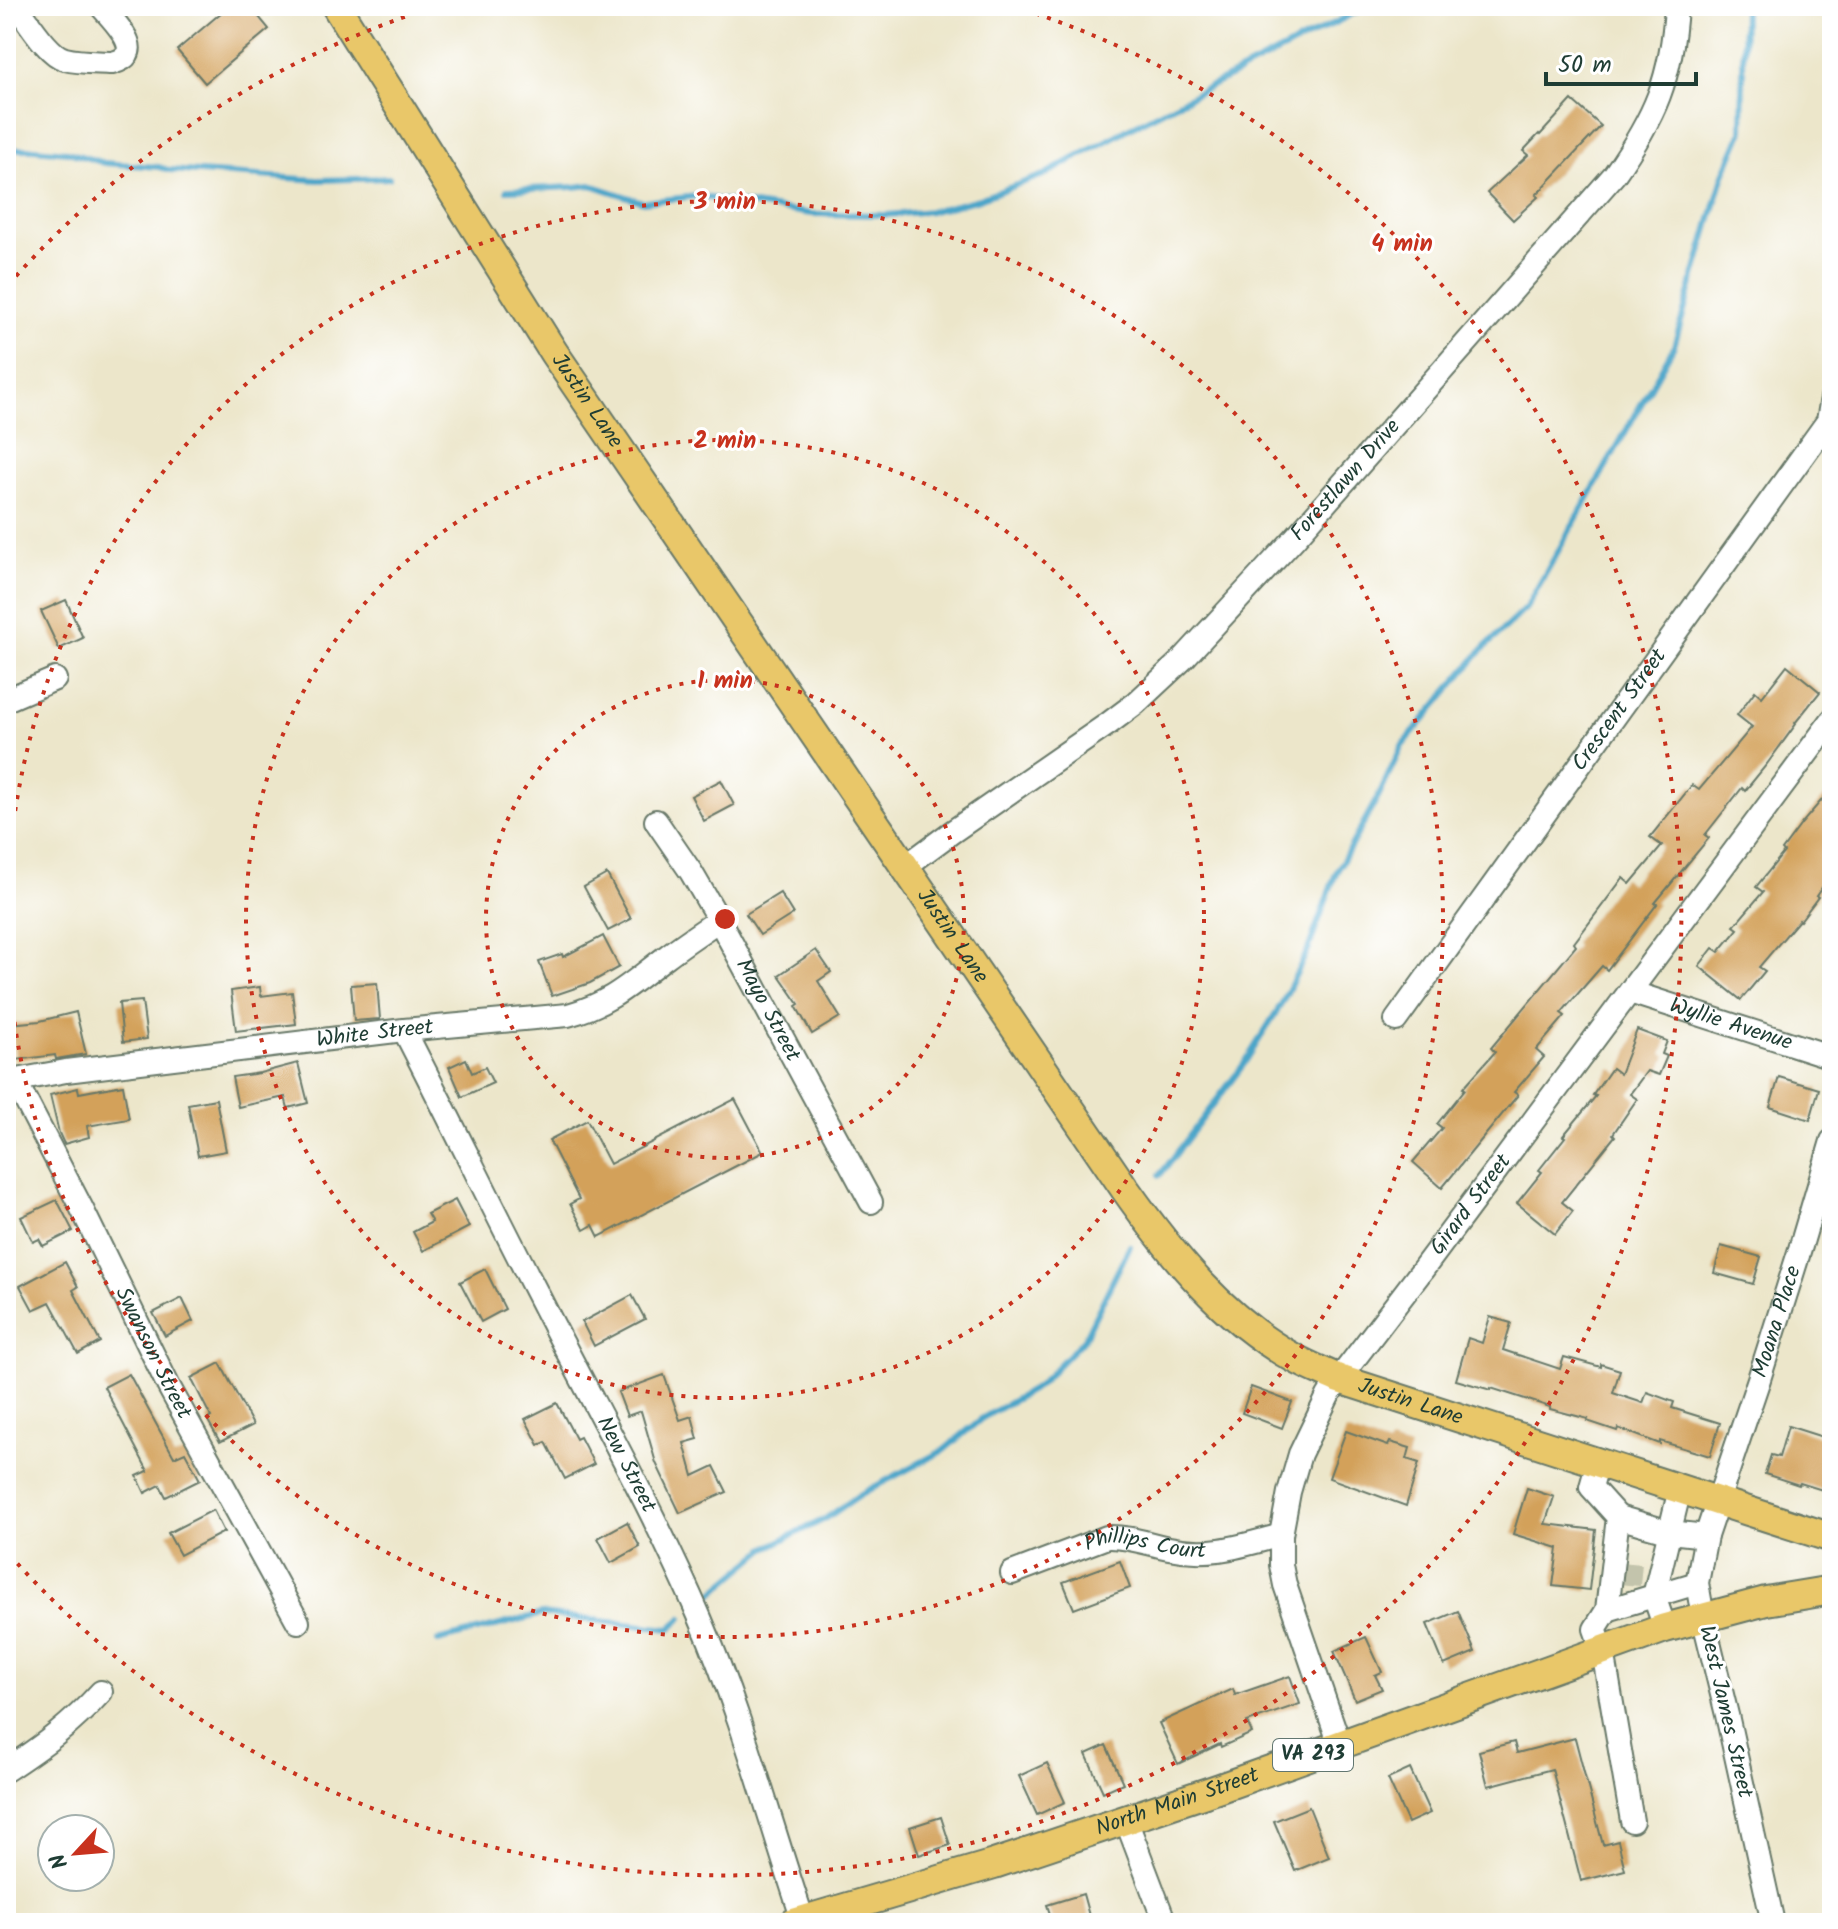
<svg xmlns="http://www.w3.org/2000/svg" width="1838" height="1929" font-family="Kalam,sans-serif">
	<rect width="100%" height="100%" fill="#fff"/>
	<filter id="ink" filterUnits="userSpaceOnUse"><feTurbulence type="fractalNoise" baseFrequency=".0125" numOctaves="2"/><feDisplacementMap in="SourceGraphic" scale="16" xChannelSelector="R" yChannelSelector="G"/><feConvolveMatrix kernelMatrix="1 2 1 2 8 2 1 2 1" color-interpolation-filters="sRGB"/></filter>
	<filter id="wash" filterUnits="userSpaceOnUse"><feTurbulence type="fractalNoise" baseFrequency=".006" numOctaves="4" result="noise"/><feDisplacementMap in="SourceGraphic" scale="32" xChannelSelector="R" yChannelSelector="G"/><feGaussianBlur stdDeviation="1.8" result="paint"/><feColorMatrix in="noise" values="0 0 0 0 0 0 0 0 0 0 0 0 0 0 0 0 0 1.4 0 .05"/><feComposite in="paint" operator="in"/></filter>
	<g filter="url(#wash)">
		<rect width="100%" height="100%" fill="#ece6ca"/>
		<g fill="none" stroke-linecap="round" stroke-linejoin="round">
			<!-- stream -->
			<g stroke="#4ba5c9" stroke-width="6">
				<polyline points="6,149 34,149 68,152 104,163 159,167 169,170 318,180 389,178"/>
				<polyline points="507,190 574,187 591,185 643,202 697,196 811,214 887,215 932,211 979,199 1046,174 1137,124 1368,6"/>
				<polyline points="1160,1175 1244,1064 1282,1003 1308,950 1336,873 1379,795 1402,746 1483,649 1526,608 1674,346 1723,177 1742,132 1744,6"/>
				<polyline points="708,1597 766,1548 825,1519 861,1494 944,1450 981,1419 1038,1386 1084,1339 1130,1246"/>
				<polyline points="438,1641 542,1614 669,1629 682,1618"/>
			</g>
		</g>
		<g id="blocks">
			<!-- building -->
			<g fill="#d3a15a">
				<polygon points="229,6 250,6 269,29 205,83 177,50"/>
				<polygon points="1572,100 1601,126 1536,195 1538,197 1513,220 1487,193 1528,155 1523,151 1539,134 1540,135"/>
				<polygon points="66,600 83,638 59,649 41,611"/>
				<polygon points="1787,665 1820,692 1795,723 1796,724 1767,764 1745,791 1742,788 1705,835 1709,838 1655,903 1657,904 1607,970 1602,966 1561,1013 1565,1016 1536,1050 1544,1057 1514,1092 1518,1095 1442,1188 1413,1162 1442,1128 1437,1124 1465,1089 1463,1088 1495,1052 1491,1048 1576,946 1574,943 1623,878 1630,884 1662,846 1650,837 1692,785 1699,790 1752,727 1737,715 1755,691 1762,697"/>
				<polygon points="721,780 734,805 704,821 691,796"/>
				<polygon points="1832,788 1832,873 1816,896 1818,897 1800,921 1799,920 1759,967 1765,971 1741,1000 1699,966 1713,948 1719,952 1738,929 1734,926 1763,892 1756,887 1784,852 1782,850 1802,823"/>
				<polygon points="607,874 631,919 608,931 584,887"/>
				<polygon points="780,893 793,914 760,935 746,914"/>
				<polygon points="603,936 619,967 590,983 552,996 539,962 562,954 563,957"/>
				<polygon points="816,950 831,972 818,981 840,1017 812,1034 796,1006 799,1004 779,975"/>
				<polygon points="377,983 380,1019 354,1021 351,985"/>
				<polygon points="260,987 261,996 292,992 296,1024 236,1031 231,991"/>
				<polygon points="142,1001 147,1039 123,1042 119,1003"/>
				<polygon points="76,1012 86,1054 56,1059 55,1055 16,1060 10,1024 40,1021"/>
				<polygon points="1637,1030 1667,1041 1662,1054 1667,1056 1659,1075 1647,1071 1630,1094 1637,1099 1613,1134 1615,1136 1562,1202 1573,1211 1555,1234 1517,1203 1542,1172 1539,1170 1565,1137 1563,1136 1596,1096 1593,1095 1612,1068 1620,1074"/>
				<polygon points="466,1059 472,1073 485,1067 493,1083 462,1097 449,1067"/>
				<polygon points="298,1063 308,1103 288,1108 285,1097 238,1107 232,1077 260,1073"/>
				<polygon points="1779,1077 1819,1089 1810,1120 1770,1107"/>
				<polygon points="123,1085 129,1119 87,1126 89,1137 64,1144 59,1133 50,1095 78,1088 79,1093"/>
				<polygon points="216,1099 226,1151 198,1156 188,1104"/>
				<polygon points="735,1099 763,1152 599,1237 593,1225 584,1230 570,1204 579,1199 549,1140 587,1120 610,1164"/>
				<polygon points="57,1200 73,1231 43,1246 39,1239 33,1242 21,1217"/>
				<polygon points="455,1200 469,1227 423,1251 413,1232 432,1222 427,1214"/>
				<polygon points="1721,1246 1761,1257 1753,1284 1714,1273"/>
				<polygon points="65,1262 78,1287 73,1290 100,1342 78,1354 50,1302 33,1310 20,1286"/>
				<polygon points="485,1269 505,1309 481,1322 460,1282"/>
				<polygon points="632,1295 645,1319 594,1346 582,1322"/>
				<polygon points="182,1298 193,1321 165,1336 153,1313"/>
				<polygon points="1490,1317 1511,1323 1503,1350 1560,1369 1564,1357 1601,1367 1601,1364 1620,1370 1613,1393 1643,1403 1647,1392 1674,1402 1672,1408 1720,1423 1710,1456 1660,1441 1660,1444 1618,1428 1617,1431 1587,1421 1588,1419 1550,1409 1550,1407 1491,1388 1491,1390 1456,1380 1468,1338 1482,1343"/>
				<polygon points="220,1363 253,1425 220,1442 207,1419 211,1417 191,1378"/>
				<polygon points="129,1374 174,1457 185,1452 200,1480 166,1497 160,1485 145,1493 137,1476 148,1471 104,1387"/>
				<polygon points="664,1375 680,1420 692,1416 698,1439 684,1443 693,1476 714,1466 727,1492 680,1513 656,1463 641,1411 627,1416 618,1392"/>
				<polygon points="1251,1387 1292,1402 1282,1428 1242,1413"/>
				<polygon points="557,1403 576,1439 580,1437 594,1464 565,1479 546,1442 539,1445 525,1419"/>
				<polygon points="1788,1426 1832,1440 1832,1493 1800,1483 1799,1485 1765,1474 1771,1455 1779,1457"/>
				<polygon points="1346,1431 1388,1446 1390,1442 1410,1448 1407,1459 1419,1463 1406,1506 1329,1478"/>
				<polygon points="1527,1488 1554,1497 1545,1524 1596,1530 1589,1590 1553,1586 1558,1548 1513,1534"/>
				<polygon points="213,1510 224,1532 180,1555 168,1533"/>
				<polygon points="627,1522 640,1547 611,1563 598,1538"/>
				<polygon points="1120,1561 1130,1588 1074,1609 1063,1582"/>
				<polygon points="1458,1611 1475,1652 1444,1665 1427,1624"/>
				<polygon points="1366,1637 1382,1672 1375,1675 1382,1689 1355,1700 1334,1651"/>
				<polygon points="1290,1676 1300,1704 1247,1722 1252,1733 1221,1747 1220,1744 1178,1764 1159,1723 1233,1689 1235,1695"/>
				<polygon points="1575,1738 1603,1845 1618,1841 1625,1870 1581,1881 1552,1769 1488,1786 1479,1751 1514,1742 1517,1753"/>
				<polygon points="1106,1745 1123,1783 1103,1792 1086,1754"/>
				<polygon points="1047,1763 1065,1802 1037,1815 1019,1776"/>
				<polygon points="1410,1769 1430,1813 1408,1823 1388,1779"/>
				<polygon points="1309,1807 1329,1857 1295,1871 1274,1821"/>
				<polygon points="941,1817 950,1845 919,1855 910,1827"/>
				<polygon points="1083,1894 1091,1923 1053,1923 1047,1905"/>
			</g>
		</g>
	</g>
	<g filter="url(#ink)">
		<use href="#blocks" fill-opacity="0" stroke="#677868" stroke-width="2"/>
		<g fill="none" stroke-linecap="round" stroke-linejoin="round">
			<!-- minor-tunnel -->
			<polyline stroke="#c3c4ac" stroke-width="22" stroke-dasharray="22 11" stroke-linecap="butt" points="1619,1573 1641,1575"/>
			<!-- minor casing -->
			<g stroke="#677868" stroke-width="26">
				<g id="minor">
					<path d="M17,6C28,21 48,55 65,59C80,63 97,62 112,63C150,54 113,21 101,6"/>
					<polyline points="6,700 55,679"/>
					<path id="s1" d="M656,821L691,872L719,920L871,1202"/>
					<path id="s2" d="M906,866L952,832L1108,724L1136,703L1183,659L1294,539L1614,175C1655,117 1672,78 1676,6"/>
					<path id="s3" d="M1630,992L1832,1057"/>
					<path id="s4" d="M1396,1020L1828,421L1832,398"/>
					<path id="s5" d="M404,1030C450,1119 494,1210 540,1299C594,1405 653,1509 700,1618C742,1715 769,1819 803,1920"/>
					<path id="s6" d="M15,1080L81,1207L169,1387L298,1622"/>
					<path id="s7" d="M6,1082L66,1071L404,1030L568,1015C612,1003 631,983 666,957C683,944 701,932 719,920"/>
					<polyline points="1598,1462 1591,1487 1618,1517 1607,1610 1595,1629 1603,1651 1632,1821"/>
					<polyline points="1618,1517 1670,1532 1706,1536"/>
					<path id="s8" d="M1012,1573L1107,1537C1129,1536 1148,1544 1169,1548C1211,1557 1241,1546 1281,1535"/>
					<polyline points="1607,1610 1697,1583"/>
					<polyline points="1665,1628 1654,1596 1680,1489"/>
					<path id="s9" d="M1340,1745L1285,1585L1281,1565V1535L1289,1492L1300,1454L1328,1396L1339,1379L1420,1273L1832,720"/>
					<path d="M6,1770C44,1745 70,1726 101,1692"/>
					<polyline points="1126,1820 1165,1923"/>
					<path id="s10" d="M1773,1923L1727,1715L1703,1617L1697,1583L1706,1536L1759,1379L1801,1246L1832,1141"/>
				</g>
			</g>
			<!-- major casing -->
			<g stroke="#677868" stroke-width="32">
				<g id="major">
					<path id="s11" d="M336,6L554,353L1125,1189C1171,1254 1223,1319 1294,1358C1308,1366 1324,1372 1339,1379L1832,1538"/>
					<path id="s12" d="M794,1923L994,1864L1220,1788L1665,1628L1766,1601L1832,1590"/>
				</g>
			</g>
			<!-- minor -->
			<use href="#minor" stroke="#fff" stroke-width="22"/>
			<!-- major -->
			<use href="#major" stroke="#e9c769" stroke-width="28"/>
		</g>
	</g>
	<!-- distance rings -->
	<g fill="none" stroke="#c8321e" stroke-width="4" stroke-dasharray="4 8">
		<circle cx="725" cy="919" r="239"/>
		<circle cx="725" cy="919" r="479"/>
		<circle cx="725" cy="919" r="718"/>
		<path d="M8 285A957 957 0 0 1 437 6M1013 6A957 957 0 1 1 8 1553"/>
	</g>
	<g text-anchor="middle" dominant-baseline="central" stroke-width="6" stroke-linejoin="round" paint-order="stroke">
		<!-- shield labels -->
		<rect fill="#fff" stroke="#627771" stroke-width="2" x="1273" y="1739" width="80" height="32" rx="6"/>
		<g font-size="20" font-weight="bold" fill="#1f3d34">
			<text x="1313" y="1755">VA 293</text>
		</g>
		<!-- street labels -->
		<g font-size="22" fill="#1f3d34" stroke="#fff">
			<text stroke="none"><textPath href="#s11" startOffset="468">Justin Lane</textPath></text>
			<text stroke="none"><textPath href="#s2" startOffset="588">Forestlawn Drive</textPath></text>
			<text stroke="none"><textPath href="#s4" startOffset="382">Crescent Street</textPath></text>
			<text stroke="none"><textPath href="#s11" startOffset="1116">Justin Lane</textPath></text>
			<text stroke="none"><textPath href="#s1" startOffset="220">Mayo Street</textPath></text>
			<text stroke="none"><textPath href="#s3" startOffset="106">Wyllie Avenue</textPath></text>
			<text stroke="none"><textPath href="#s7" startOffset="372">White Street</textPath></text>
			<text stroke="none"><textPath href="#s9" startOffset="606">Girard Street</textPath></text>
			<text stroke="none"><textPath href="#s10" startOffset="622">Moana Place</textPath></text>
			<text stroke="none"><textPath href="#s6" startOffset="306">Swanson Street</textPath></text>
			<text stroke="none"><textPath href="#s11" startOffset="1788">Justin Lane</textPath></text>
			<text stroke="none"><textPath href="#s5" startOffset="488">New Street</textPath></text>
			<text stroke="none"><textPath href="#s8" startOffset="140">Phillips Court</textPath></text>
			<text transform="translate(1725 1712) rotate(77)">West James Street</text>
			<text stroke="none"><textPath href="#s12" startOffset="402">North Main Street</textPath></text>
		</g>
	</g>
	<circle cx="725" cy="919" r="12" fill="#c8321e" stroke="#fff" stroke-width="4"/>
	<g font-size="24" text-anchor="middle" font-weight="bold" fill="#c8321e" stroke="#fff" stroke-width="6" stroke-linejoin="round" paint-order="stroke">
		<text x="725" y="209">3 min</text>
		<text x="1402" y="251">4 min</text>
		<text x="725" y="448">2 min</text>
		<text x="725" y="688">1 min</text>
	</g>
	<!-- margin -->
	<rect width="1838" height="1929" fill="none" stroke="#fff" stroke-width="32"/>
	<!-- north arrow -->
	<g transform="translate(76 1853) rotate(244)"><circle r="38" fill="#ffffff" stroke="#a5b1ae" stroke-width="2"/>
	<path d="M0-6L14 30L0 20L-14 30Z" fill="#c8321e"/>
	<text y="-12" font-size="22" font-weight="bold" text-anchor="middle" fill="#1f3d34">N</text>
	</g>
	<!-- scale -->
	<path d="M1546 72v12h150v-12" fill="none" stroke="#1f3d34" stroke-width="4"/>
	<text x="1558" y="72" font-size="24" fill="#1f3d34" stroke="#ffffff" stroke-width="6" paint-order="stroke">50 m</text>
</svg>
